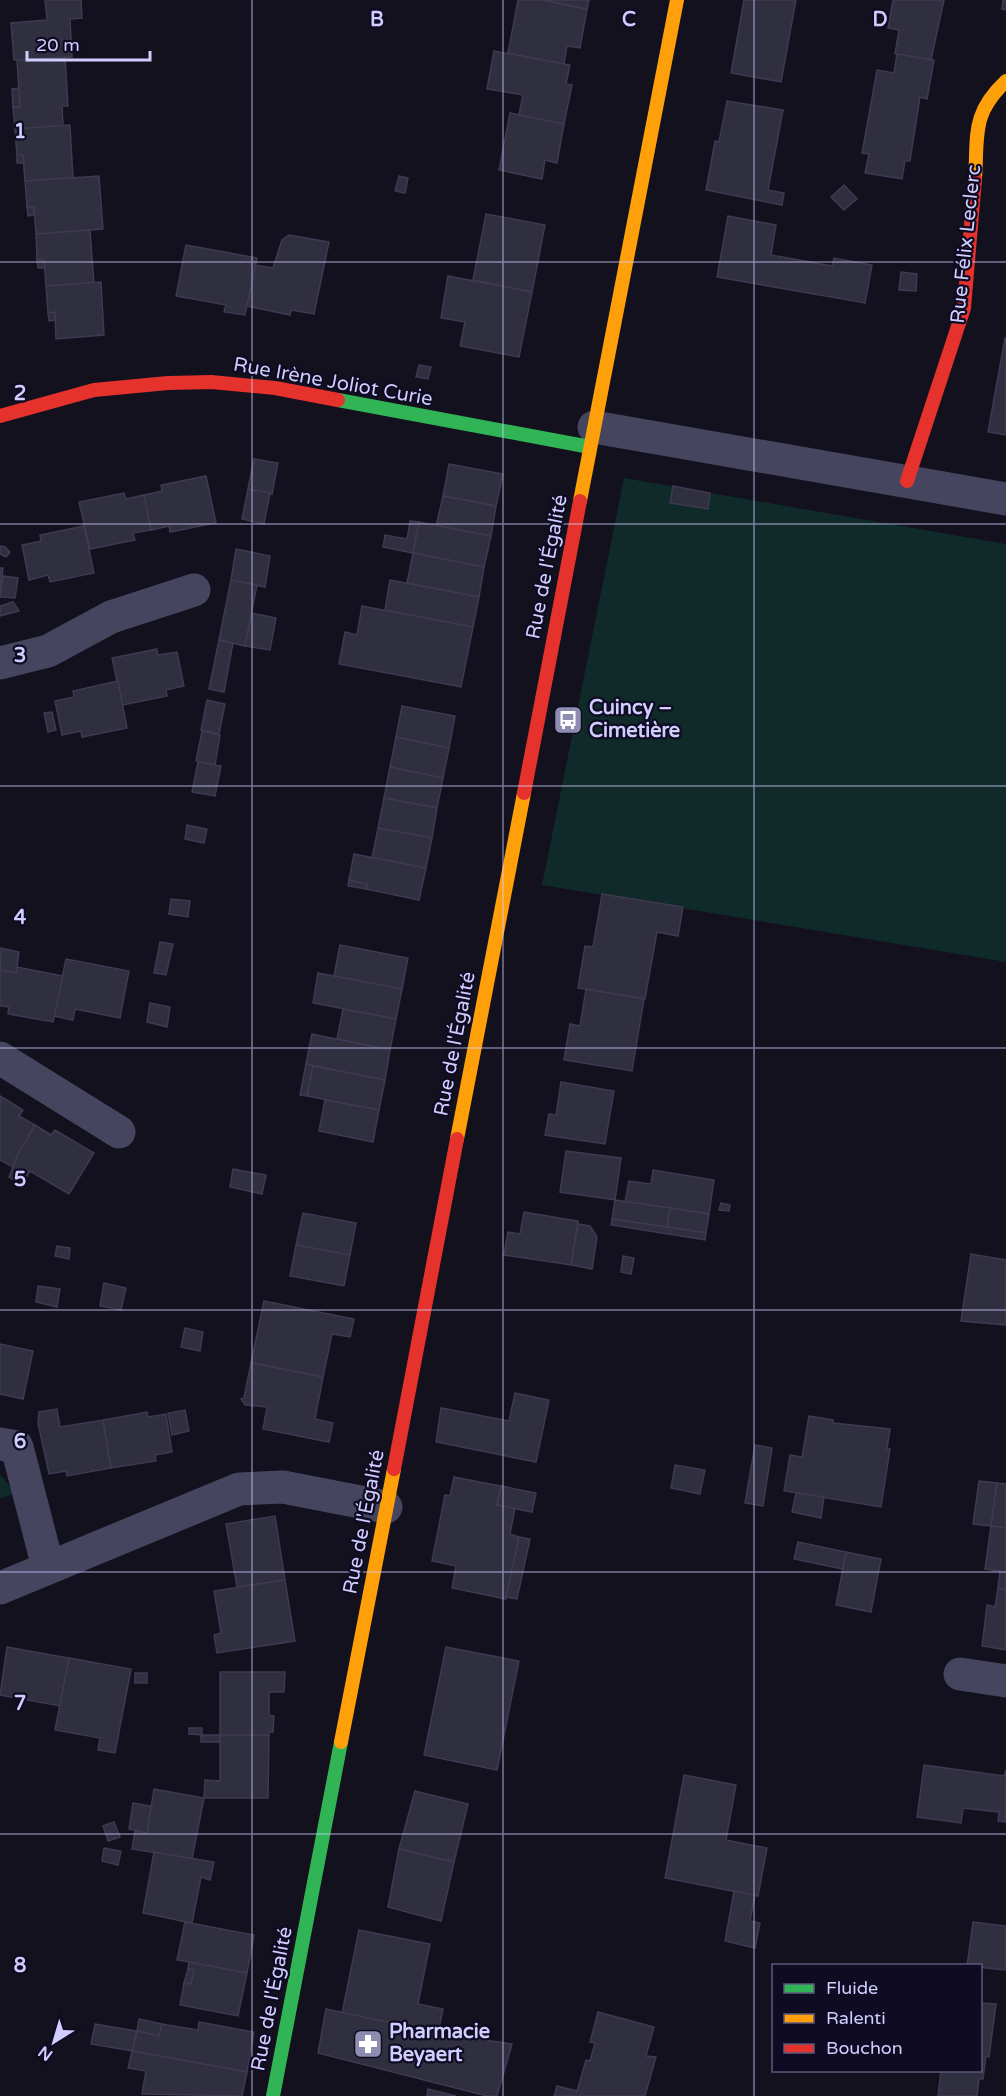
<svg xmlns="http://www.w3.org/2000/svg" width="1006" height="2096" font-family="'Varela Round',sans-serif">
	<rect width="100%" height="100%" fill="#12111d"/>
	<!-- green -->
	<g fill="#0f2a29">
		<polygon points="624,478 1006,544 1006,962 542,885"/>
		<polygon points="0,1474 15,1493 0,1499"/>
	</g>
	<!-- building -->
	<g fill="#302f40" stroke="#3d3a52" stroke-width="1.5">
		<polygon points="45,0 81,0 82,18 70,19 72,57 14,60 11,23 47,20"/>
		<polygon points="518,0 543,0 587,9 580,48 567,46 564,64 508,53"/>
		<polygon points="543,0 589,0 587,9"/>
		<polygon points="744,0 796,0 781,82 731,73"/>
		<polygon points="893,0 944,0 931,60 895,54 899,30 888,28"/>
		<polygon points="1003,0 1006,0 1006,10 1002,9"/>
		<polygon points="494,51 570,65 566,84 572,85 564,124 519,115 523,95 487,89"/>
		<polygon points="897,54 934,60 927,99 920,97 910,161 905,161 902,179 865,173 869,154 862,153 877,70 894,73"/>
		<polygon points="65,57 68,106 62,106 63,126 15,129 13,107 20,107 17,60"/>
		<polygon points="19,88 20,107 13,107 12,89"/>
		<polygon points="727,101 783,110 768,190 784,193 782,205 706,190 715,141 719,142"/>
		<polygon points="510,113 564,124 557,163 545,160 542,179 499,170"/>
		<polygon points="70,125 73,178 25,181 23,155 17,155 15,129"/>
		<polygon points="17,155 23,155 24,163 17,163"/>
		<polygon points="99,176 103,229 36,234 34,207 27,207 25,181"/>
		<polygon points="399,176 408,178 405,193 395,191"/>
		<polygon points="844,185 857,199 844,210 831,197"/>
		<polygon points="27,207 34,207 34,215 28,216"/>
		<polygon points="486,214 545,225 532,292 473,280"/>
		<polygon points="728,216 776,225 771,255 832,266 834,258 872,265 865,303 717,277"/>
		<polygon points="90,230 94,283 46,286 44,260 37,260 36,234"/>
		<polygon points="289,235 329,242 314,314 291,310 290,315 247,306 255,265 273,268 282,240"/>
		<polygon points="186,245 257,258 245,315 224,312 226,305 176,296"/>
		<polygon points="37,260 44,260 45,268 38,268"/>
		<polygon points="901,272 917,274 916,291 899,290"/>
		<polygon points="448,276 532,292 519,357 460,346 465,322 441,318"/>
		<polygon points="101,282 104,335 56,339 55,312 48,313 46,286"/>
		<polygon points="55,312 55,320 49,321 48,313"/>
		<polygon points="1005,338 1006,339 1006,435 988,432"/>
		<polygon points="419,365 431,367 428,379 416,377"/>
		<polygon points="254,459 278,463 272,494 248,489"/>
		<polygon points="449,464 503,474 496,506 443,496"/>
		<polygon points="206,476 216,523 170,532 169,526 151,530 144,495 162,491 161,485"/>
		<polygon points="673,486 710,493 708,509 670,503"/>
		<polygon points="248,489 270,493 264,524 242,519"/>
		<polygon points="124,493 126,499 144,495 151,530 133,533 135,540 90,549 79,502"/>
		<polygon points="443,496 496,506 491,536 436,526"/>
		<polygon points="410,521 419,522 413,553 383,547 385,535 407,539"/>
		<polygon points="419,522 491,536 484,567 413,553"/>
		<polygon points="84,526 94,573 50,582 48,575 29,580 22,545 41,541 40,535"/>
		<polygon points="0,546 5,547 10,552 6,557 0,554"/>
		<polygon points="236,549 270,556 265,587 231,580"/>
		<polygon points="413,553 484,567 479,597 407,583"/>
		<polygon points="0,568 3,568 0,597"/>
		<polygon points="3,576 18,578 15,598 0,597"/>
		<polygon points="231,580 257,585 245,646 219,640"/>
		<polygon points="390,580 479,597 473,627 385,610"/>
		<polygon points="13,602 19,611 0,616 0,606"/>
		<polygon points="362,606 473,627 461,687 339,664 345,632 357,635"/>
		<polygon points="252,613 276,618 270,650 245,646"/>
		<polygon points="219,640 233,643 224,692 209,689"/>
		<polygon points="157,649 158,655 177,652 184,686 166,690 167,696 122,705 112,658"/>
		<polygon points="118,681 127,728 82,737 81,731 62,735 55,701 74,697 73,691"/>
		<polygon points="207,700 225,704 219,734 201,730"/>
		<polygon points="402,706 455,716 449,748 396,737"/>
		<polygon points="52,712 56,730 48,732 44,713"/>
		<polygon points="202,731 220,735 215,765 196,761"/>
		<polygon points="396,737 449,748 443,778 390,767"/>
		<polygon points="198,762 221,766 215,796 192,792"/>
		<polygon points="390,767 443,778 437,808 384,798"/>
		<polygon points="384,798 437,808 432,838 378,828"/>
		<polygon points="187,825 207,829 204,843 185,839"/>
		<polygon points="378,828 432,838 426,868 372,858"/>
		<polygon points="354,854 426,868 419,900 366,889 367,884 349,880"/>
		<polygon points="349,880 367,884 366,889 348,886"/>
		<polygon points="602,894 683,907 678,936 657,932 645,999 578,988 585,946 593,947"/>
		<polygon points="171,899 190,901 188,917 169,914"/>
		<polygon points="160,942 173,944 166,975 154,973"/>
		<polygon points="340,945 408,958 402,989 334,976"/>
		<polygon points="1,948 19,952 16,973 0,970"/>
		<polygon points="66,959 129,971 120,1018 75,1009 73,1020 54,1016"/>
		<polygon points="17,967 63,976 53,1022 8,1014 9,1007 0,1006 0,970 16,973"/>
		<polygon points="318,973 402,989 396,1019 313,1003"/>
		<polygon points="586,989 644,999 632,1071 564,1060 570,1024 580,1026"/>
		<polygon points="150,1003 170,1007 167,1027 147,1022"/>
		<polygon points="343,1009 396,1019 390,1050 337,1039"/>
		<polygon points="312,1034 390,1050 385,1080 306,1064"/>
		<polygon points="306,1064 313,1066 307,1096 300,1095"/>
		<polygon points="313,1066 385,1080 379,1110 307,1096"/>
		<polygon points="561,1082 614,1091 605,1144 545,1135 549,1114 556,1115"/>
		<polygon points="0,1096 23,1110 19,1116 35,1125 13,1167 0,1160"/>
		<polygon points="325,1100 379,1110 373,1142 319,1131"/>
		<polygon points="35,1125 51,1135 55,1130 94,1153 69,1194 30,1171 22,1185 9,1177 17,1156"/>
		<polygon points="566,1151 621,1158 615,1200 560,1192"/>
		<polygon points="233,1169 266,1175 262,1194 230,1187"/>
		<polygon points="653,1170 714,1180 709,1214 625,1202 629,1181 651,1184"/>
		<polygon points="615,1200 670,1208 667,1227 612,1219"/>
		<polygon points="721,1203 730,1205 729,1211 719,1210"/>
		<polygon points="670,1208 709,1214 706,1233 667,1227"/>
		<polygon points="524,1212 578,1221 571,1265 504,1255 508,1232 520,1234"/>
		<polygon points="303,1213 356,1223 350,1255 296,1245"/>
		<polygon points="612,1219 667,1227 706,1233 705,1240 611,1225"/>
		<polygon points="578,1224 590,1226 597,1237 592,1269 571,1265"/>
		<polygon points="296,1245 350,1255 344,1286 290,1276"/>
		<polygon points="57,1246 70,1248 69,1259 55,1256"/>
		<polygon points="971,1254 1006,1260 1006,1325 961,1321"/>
		<polygon points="623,1256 634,1258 631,1274 621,1272"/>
		<polygon points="104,1283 126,1288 121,1310 100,1306"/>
		<polygon points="38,1286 60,1289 57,1307 36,1302"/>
		<polygon points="264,1301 354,1319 350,1337 332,1334 323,1377 251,1363"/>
		<polygon points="185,1328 203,1332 200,1351 181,1347"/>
		<polygon points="0,1344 33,1351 23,1399 0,1394"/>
		<polygon points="251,1363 323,1377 315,1419 333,1423 329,1442 263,1429 267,1407 245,1405 241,1399 244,1398"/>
		<polygon points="515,1393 549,1400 536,1462 436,1442 441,1408 509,1421"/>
		<polygon points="57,1409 60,1427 103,1420 111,1468 67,1476 66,1471 49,1474 38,1423 39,1412"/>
		<polygon points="185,1410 189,1431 172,1435 168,1413"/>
		<polygon points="147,1412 148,1417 166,1414 172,1452 155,1455 156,1461 111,1468 103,1420"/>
		<polygon points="809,1416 833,1420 833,1423 890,1429 887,1449 890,1449 881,1507 784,1491 790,1455 802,1457"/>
		<polygon points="755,1445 772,1448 763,1506 745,1503"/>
		<polygon points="675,1465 705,1470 700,1494 671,1488"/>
		<polygon points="454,1477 501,1486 497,1505 515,1508 510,1534 519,1537 506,1599 452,1588 456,1566 432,1561 445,1495 450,1496"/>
		<polygon points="979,1481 997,1483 991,1526 973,1524"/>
		<polygon points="997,1483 1006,1484 1006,1528 991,1526"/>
		<polygon points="501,1486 536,1493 532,1512 497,1505"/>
		<polygon points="796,1493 824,1497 821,1518 792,1512"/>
		<polygon points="275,1516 285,1580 237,1587 226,1524"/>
		<polygon points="991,1526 1006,1528 1006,1590 998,1588 1000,1571 985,1569"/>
		<polygon points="519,1537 530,1539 517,1599 506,1597"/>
		<polygon points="798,1542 846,1552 843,1569 794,1559"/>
		<polygon points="846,1552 881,1559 871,1612 836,1605"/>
		<polygon points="285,1580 295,1641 217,1653 214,1635 221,1633 214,1591"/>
		<polygon points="998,1588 1006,1590 1006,1650 982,1646 987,1605 995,1607"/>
		<polygon points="7,1647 69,1658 60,1706 0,1695"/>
		<polygon points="446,1647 519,1661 497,1770 424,1755"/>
		<polygon points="69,1658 131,1669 115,1753 98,1750 100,1738 55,1730"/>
		<polygon points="220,1672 285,1672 284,1692 269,1692 269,1715 274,1716 273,1732 269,1732 269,1735 220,1735"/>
		<rect x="135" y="1673" width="12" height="10"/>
		<polygon points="189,1728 202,1728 202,1735 189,1734"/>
		<rect x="201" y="1735" width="19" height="7"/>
		<polygon points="220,1735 269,1735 268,1798 204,1798 205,1780 220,1781"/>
		<polygon points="924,1765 1004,1776 1006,1770 1006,1822 998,1821 999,1812 963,1808 961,1823 917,1817"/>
		<polygon points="684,1775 736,1785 726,1840 767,1848 758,1896 665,1878"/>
		<polygon points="154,1789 204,1798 192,1859 132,1849 135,1831 147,1833"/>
		<polygon points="415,1791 468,1804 454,1862 399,1849"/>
		<polygon points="133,1803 151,1806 147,1833 129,1829"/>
		<polygon points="114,1822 120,1837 108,1841 103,1826"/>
		<polygon points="104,1848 121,1851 118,1865 102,1861"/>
		<polygon points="399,1849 454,1862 441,1921 388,1907"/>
		<polygon points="154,1852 214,1862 210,1880 201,1877 192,1923 143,1913"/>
		<polygon points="734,1891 755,1895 750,1921 760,1923 755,1948 725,1941"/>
		<polygon points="185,1922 254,1935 247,1973 177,1960"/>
		<polygon points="973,1922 1006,1926 1006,1970 967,1966"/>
		<polygon points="359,1930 430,1944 418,2004 443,2009 438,2033 342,2013"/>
		<polygon points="189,1962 247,1973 238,2016 180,2005 184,1983 191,1984 194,1970 188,1969"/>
		<polygon points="188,1969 194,1970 191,1984 184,1983"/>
		<polygon points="980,2003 996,2004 989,2057 986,2056 983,2079 979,2079 977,2096 938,2096 941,2070 980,2070"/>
		<polygon points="326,2009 438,2033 512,2044 497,2096 487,2096 318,2053"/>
		<polygon points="598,2012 654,2027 646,2056 656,2057 645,2096 554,2096 557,2086 577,2091 586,2060 590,2061 595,2043 590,2042"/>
		<polygon points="139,2019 162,2024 159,2036 137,2031"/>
		<polygon points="199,2022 254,2032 247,2072 132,2051 137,2031 159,2036 162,2024 198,2030"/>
		<polygon points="95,2024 137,2031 132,2051 91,2044"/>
		<polygon points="132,2051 247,2072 242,2096 142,2094 146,2071 128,2068"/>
		<polygon points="428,2089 456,2096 427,2096"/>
	</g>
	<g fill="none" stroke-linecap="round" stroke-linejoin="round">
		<!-- street -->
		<g stroke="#45455f" stroke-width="33">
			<polyline points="594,427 1006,499"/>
			<polyline points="0,663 48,651 111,617 194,590"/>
			<polyline points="0,1058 119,1132"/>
			<polyline points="0,1444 17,1447 48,1567"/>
			<polyline points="0,1588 239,1489 283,1487 386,1507"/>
			<polyline points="960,1674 1006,1681"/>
		</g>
		<!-- fast -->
		<g stroke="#30b455" stroke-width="14">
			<polyline points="338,400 590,447"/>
			<polyline points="273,2096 341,1742"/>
		</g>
		<!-- slow -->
		<g stroke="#ff9f0a" stroke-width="14">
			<path d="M975,179C978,135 971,114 1006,81"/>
			<polyline points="580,501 677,0"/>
			<polyline points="457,1139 524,793"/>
			<polyline points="341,1742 394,1469"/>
		</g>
		<!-- jam -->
		<g stroke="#e5322d" stroke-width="14">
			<polyline points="0,416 94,390 168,383 211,382 275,388 338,400"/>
			<polyline points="907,481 964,308 975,179"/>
			<polyline points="524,793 580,501"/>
			<polyline points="394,1469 457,1139"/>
		</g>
	</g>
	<!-- grid -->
	<path fill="none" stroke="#d1ceff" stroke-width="1.5" stroke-opacity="0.55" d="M252,0V2096M503,0V2096M754,0V2096M0,262H1006M0,524H1006M0,786H1006M0,1048H1006M0,1310H1006M0,1572H1006M0,1834H1006"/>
	<!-- icons -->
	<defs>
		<g id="bus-square" transform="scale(1.5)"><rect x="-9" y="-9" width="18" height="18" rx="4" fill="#8e8cb0" stroke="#0e0b23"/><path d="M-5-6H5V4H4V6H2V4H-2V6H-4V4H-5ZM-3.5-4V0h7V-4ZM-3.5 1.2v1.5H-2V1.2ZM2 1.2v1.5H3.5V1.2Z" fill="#fff"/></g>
		<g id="pharmacy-square" transform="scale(1.5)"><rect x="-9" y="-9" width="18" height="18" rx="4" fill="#8e8cb0" stroke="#0e0b23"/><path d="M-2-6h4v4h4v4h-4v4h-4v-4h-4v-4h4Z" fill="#fff"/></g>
	</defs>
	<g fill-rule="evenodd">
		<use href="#bus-square" x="568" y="720"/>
		<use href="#pharmacy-square" x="368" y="2044"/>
	</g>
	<g text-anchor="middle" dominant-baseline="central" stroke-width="4.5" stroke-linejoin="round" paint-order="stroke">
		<!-- street labels -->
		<g font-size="20" fill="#d1ceff" stroke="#0e0b23">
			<text transform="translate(966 244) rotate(-84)">Rue Félix Leclerc</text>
			<text transform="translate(333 382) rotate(10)">Rue Irène Joliot Curie</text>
			<text transform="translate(547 567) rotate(-79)">Rue de l'Égalité</text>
			<text transform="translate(455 1044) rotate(-79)">Rue de l'Égalité</text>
			<text transform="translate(364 1522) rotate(-79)">Rue de l'Égalité</text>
			<text transform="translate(272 1999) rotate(-79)">Rue de l'Égalité</text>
		</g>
		<!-- poi labels -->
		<g font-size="20" font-weight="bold" fill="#d1ceff" stroke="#0e0b23" text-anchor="start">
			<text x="589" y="708">Cuincy –<tspan x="589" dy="23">Cimetière</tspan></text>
			<text x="389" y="2032">Pharmacie<tspan x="389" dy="23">Beyaert</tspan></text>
		</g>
	</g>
	<g font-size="20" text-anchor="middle" font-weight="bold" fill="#d1ceff" stroke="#0e0b23" stroke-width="4.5" stroke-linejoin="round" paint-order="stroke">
		<text x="377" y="26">B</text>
		<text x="629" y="26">C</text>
		<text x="880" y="26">D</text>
		<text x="20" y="138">1</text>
		<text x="20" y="400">2</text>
		<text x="20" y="662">3</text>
		<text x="20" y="924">4</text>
		<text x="20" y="1186">5</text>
		<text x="20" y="1448">6</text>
		<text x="20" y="1710">7</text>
		<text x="20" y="1972">8</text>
	</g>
	<!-- legend -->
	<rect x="772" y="1964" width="210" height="108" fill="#0e0b23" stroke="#5c597b" stroke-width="1.5"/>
	<rect x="784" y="1984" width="30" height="9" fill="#30b455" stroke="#5c597b" stroke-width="1.5"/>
	<text x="826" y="1994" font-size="18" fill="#d1ceff">Fluide</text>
	<rect x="784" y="2014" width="30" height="9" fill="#ff9f0a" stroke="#5c597b" stroke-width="1.5"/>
	<text x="826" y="2024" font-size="18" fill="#d1ceff">Ralenti</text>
	<rect x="784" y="2044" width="30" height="9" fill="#e5322d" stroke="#5c597b" stroke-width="1.5"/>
	<text x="826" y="2054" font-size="18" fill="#d1ceff">Bouchon</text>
	<!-- north arrow -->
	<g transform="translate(54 2042) rotate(217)" stroke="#0e0b23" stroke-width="4.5" paint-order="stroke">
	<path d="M0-4.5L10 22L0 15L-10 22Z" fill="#d1ceff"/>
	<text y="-9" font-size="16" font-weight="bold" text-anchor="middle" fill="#d1ceff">N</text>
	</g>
	<!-- scale -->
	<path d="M27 51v9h123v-9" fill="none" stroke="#d1ceff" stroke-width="3"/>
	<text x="36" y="51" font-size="18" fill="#d1ceff" stroke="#0e0b23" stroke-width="4.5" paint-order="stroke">20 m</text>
</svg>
